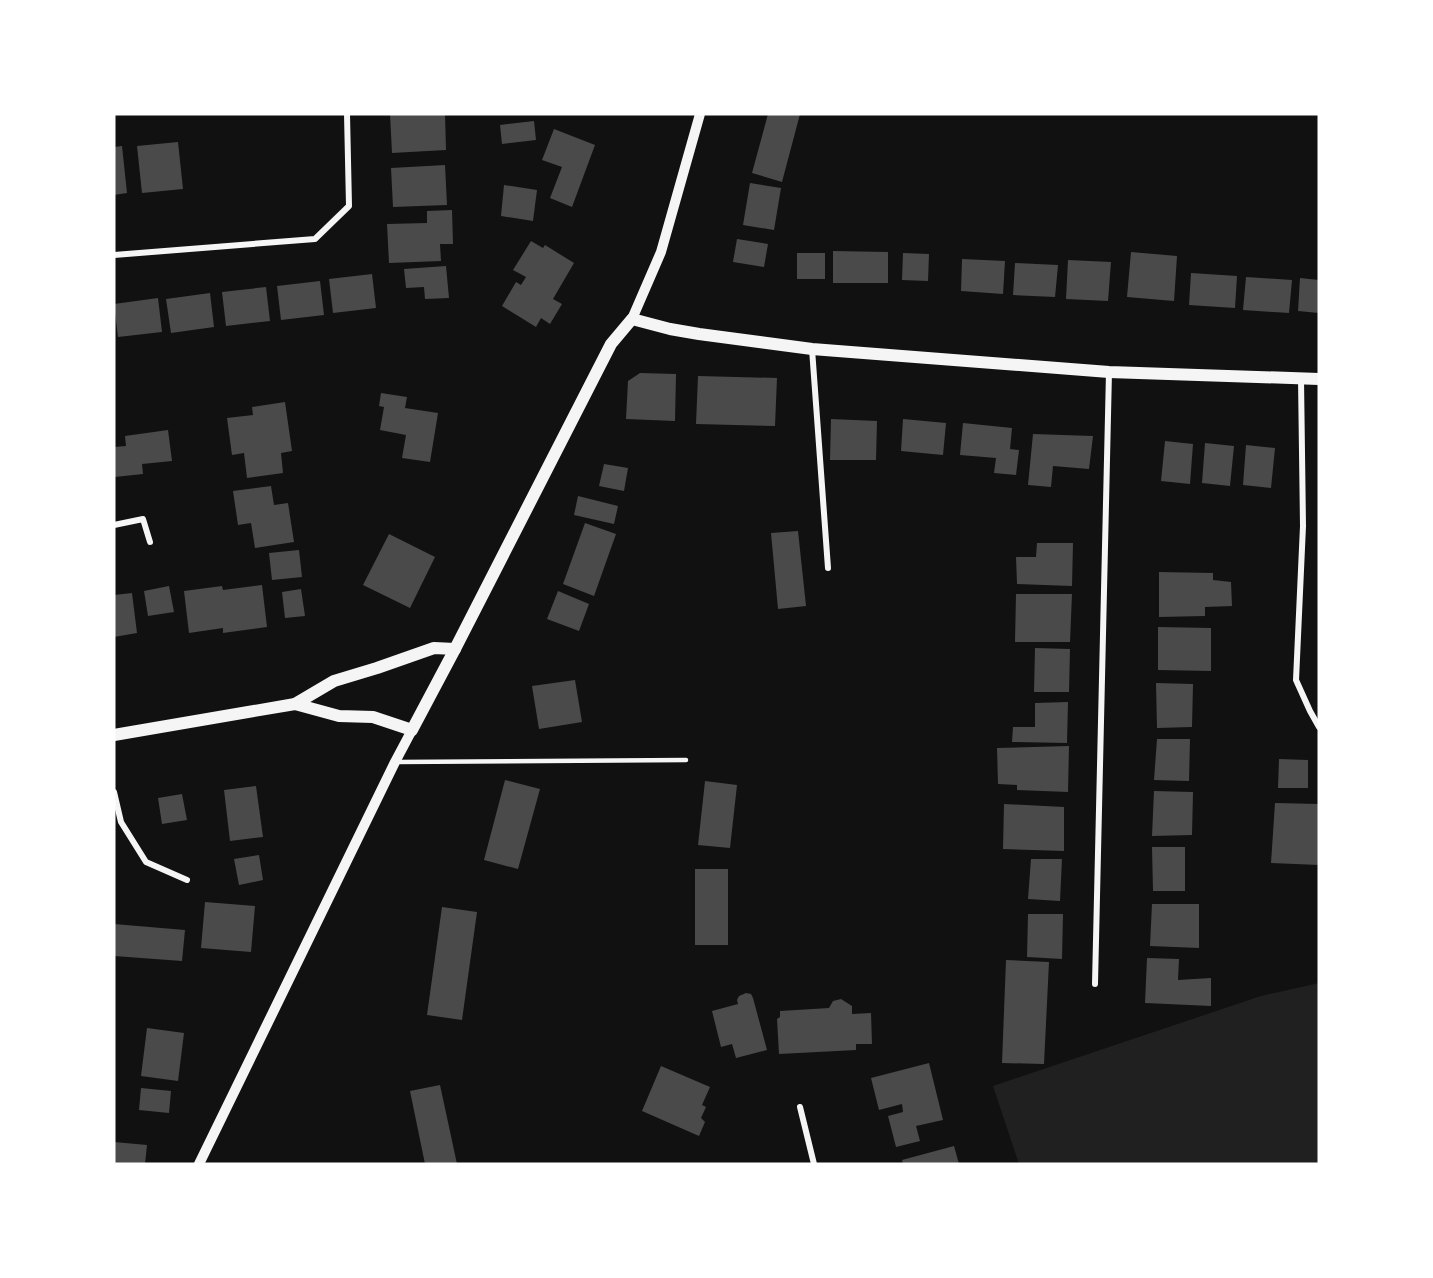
<svg xmlns="http://www.w3.org/2000/svg" width="1433" height="1278" font-family="'Work Sans',sans-serif">
	<rect width="100%" height="100%" fill="#111"/>
	<!-- green -->
	<polygon fill="#202020" points="1319,983 1319,1164 1019,1164 993,1086 1261,996"/>
	<!-- building -->
	<g fill="#4a4a4a">
		<polygon points="390,114 445,114 446,150 392,153"/>
		<polygon points="768,114 800,114 782,182 752,173"/>
		<polygon points="534,121 536,140 502,144 500,125"/>
		<polygon points="554,129 595,145 572,207 550,198 562,167 542,160"/>
		<polygon points="178,142 183,189 142,193 137,146"/>
		<polygon points="122,146 127,193 114,195 114,147"/>
		<polygon points="445,165 447,205 393,207 391,168"/>
		<polygon points="750,183 781,188 774,230 743,225"/>
		<polygon points="504,185 537,190 533,221 501,216"/>
		<polygon points="452,210 453,244 440,244 441,261 389,263 387,224 427,223 427,211"/>
		<polygon points="737,239 768,244 764,267 733,262"/>
		<polygon points="531,241 543,248 545,245 574,263 553,299 562,304 550,324 541,318 536,327 502,306 516,282 521,285 526,277 513,270"/>
		<polygon points="833,251 888,252 888,283 833,283"/>
		<polygon points="1131,252 1177,256 1174,301 1127,297"/>
		<rect x="797" y="253" width="28" height="26"/>
		<polygon points="903,253 929,254 928,281 902,280"/>
		<polygon points="962,259 1005,261 1003,294 961,291"/>
		<polygon points="1068,260 1111,262 1108,301 1066,299"/>
		<polygon points="1015,263 1058,265 1055,297 1013,295"/>
		<polygon points="446,266 449,298 425,299 424,287 406,288 404,269"/>
		<polygon points="1191,273 1237,276 1235,308 1189,305"/>
		<polygon points="372,274 376,308 333,313 329,279"/>
		<polygon points="1246,277 1292,280 1289,313 1243,310"/>
		<polygon points="1300,278 1319,280 1319,313 1298,311"/>
		<polygon points="320,281 324,315 281,320 277,286"/>
		<polygon points="266,287 270,321 226,326 222,292"/>
		<polygon points="210,293 214,327 171,333 166,299"/>
		<polygon points="158,298 162,332 118,337 114,304"/>
		<polygon points="640,373 676,374 675,421 626,419 628,381"/>
		<polygon points="698,376 777,378 775,426 696,424"/>
		<polygon points="381,393 407,397 405,408 438,413 430,462 402,458 406,435 380,430 384,407 379,406"/>
		<polygon points="285,402 292,451 281,453 283,473 247,478 244,453 232,455 227,418 253,415 252,407"/>
		<polygon points="831,419 877,421 876,460 830,460"/>
		<polygon points="903,419 946,423 943,455 901,451"/>
		<polygon points="963,423 1012,428 1010,449 1019,450 1016,475 994,473 996,458 960,455"/>
		<polygon points="168,430 172,461 142,464 143,474 115,477 114,447 126,446 125,436"/>
		<polygon points="1033,434 1093,436 1089,469 1053,466 1051,487 1028,485"/>
		<polygon points="1165,441 1193,444 1190,484 1161,481"/>
		<polygon points="1205,443 1234,446 1230,486 1202,483"/>
		<polygon points="1246,445 1275,448 1271,488 1243,485"/>
		<polygon points="604,464 628,468 624,491 599,486"/>
		<polygon points="271,486 274,505 288,503 294,542 255,548 251,523 238,525 233,491"/>
		<polygon points="578,496 618,506 614,524 574,515"/>
		<polygon points="585,523 616,534 594,596 563,584"/>
		<polygon points="798,531 806,606 778,609 771,533"/>
		<polygon points="389,534 435,557 410,608 363,585"/>
		<polygon points="1037,543 1073,543 1072,586 1017,584 1016,557 1036,557"/>
		<polygon points="299,550 302,577 272,580 269,553"/>
		<polygon points="1159,572 1213,573 1213,580 1231,582 1232,606 1205,607 1205,616 1159,617"/>
		<polygon points="262,585 267,627 223,633 223,628 189,633 184,591 222,586 223,590"/>
		<polygon points="169,586 174,612 148,616 144,591"/>
		<polygon points="301,589 305,616 285,618 282,592"/>
		<polygon points="558,591 589,604 579,631 547,619"/>
		<polygon points="132,593 137,633 114,637 114,595"/>
		<polygon points="1016,594 1072,594 1070,642 1015,642"/>
		<polygon points="1158,627 1211,628 1211,671 1158,670"/>
		<polygon points="1035,648 1070,649 1069,692 1034,692"/>
		<polygon points="575,680 582,722 539,729 532,686"/>
		<polygon points="1156,683 1193,684 1192,727 1157,728"/>
		<polygon points="1068,702 1067,743 1012,742 1013,727 1035,727 1035,703"/>
		<polygon points="1157,739 1190,739 1189,781 1154,780"/>
		<polygon points="1069,746 1068,792 1017,790 1017,785 998,784 997,748"/>
		<polygon points="1279,759 1308,760 1308,788 1278,788"/>
		<polygon points="505,780 540,789 518,869 484,860"/>
		<polygon points="705,781 737,785 730,848 698,845"/>
		<polygon points="256,786 263,837 230,841 224,790"/>
		<polygon points="1154,791 1193,792 1192,835 1152,836"/>
		<polygon points="182,794 187,820 162,824 158,798"/>
		<polygon points="1275,803 1319,804 1319,865 1271,863"/>
		<polygon points="1004,804 1064,807 1064,851 1003,849"/>
		<polygon points="1152,847 1185,847 1185,891 1153,891"/>
		<polygon points="259,855 263,880 239,885 234,859"/>
		<polygon points="1031,859 1062,859 1060,901 1028,899"/>
		<rect x="695" y="869" width="33" height="76"/>
		<polygon points="205,902 255,906 251,952 201,948"/>
		<polygon points="1152,904 1199,904 1199,948 1150,946"/>
		<polygon points="442,907 477,912 462,1020 427,1015"/>
		<polygon points="1028,914 1063,914 1062,959 1027,957"/>
		<polygon points="114,924 185,930 182,961 114,956"/>
		<polygon points="1147,958 1179,959 1178,980 1211,978 1211,1006 1145,1003"/>
		<polygon points="1006,960 1049,962 1044,1064 1002,1063"/>
		<polygon points="746,993 751,994 753,998 767,1050 736,1058 732,1044 721,1047 712,1011 738,1004 737,1000 739,996"/>
		<polygon points="841,999 852,1006 852,1014 871,1013 872,1044 856,1044 856,1050 779,1054 777,1019 780,1017 780,1011 829,1008 833,1001"/>
		<polygon points="147,1028 184,1033 178,1081 141,1076"/>
		<polygon points="929,1063 943,1120 916,1126 920,1141 896,1147 888,1116 903,1112 902,1104 879,1110 871,1078"/>
		<polygon points="661,1066 710,1087 702,1105 706,1107 701,1118 705,1122 699,1136 642,1111"/>
		<polygon points="440,1085 457,1164 425,1164 410,1091"/>
		<polygon points="141,1088 171,1091 169,1113 139,1110"/>
		<polygon points="114,1142 147,1145 145,1164 114,1164"/>
		<polygon points="954,1146 959,1164 903,1164 902,1160"/>
	</g>
	<g fill="none" stroke-linecap="round" stroke-linejoin="round">
		<!-- service -->
		<polyline stroke="#f5f5f5" stroke-width="4.5" points="397,762 686,760"/>
		<!-- minor -->
		<g stroke="#f5f5f5" stroke-width="6">
			<polyline points="114,255 315,239 349,206 347,114"/>
			<polyline points="812,349 828,568"/>
			<polyline points="1301,379 1303,526 1296,680 1310,711 1319,727"/>
			<polyline points="114,525 143,519 150,542"/>
			<polyline points="114,792 121,822 146,862 187,880"/>
			<polyline points="1095,984 1109,372"/>
			<polyline points="800,1107 814,1164"/>
		</g>
		<!-- tertiary -->
		<g stroke="#f5f5f5" stroke-width="10">
			<polyline points="632,319 661,252 700,114"/>
			<polyline points="199,1164 395,762 412,730"/>
		</g>
		<!-- secondary -->
		<g stroke="#f5f5f5" stroke-width="12">
			<polyline points="295,704 339,716 373,717 412,730 455,649 611,344 632,319 670,329 699,334 812,349 1109,372 1319,379"/>
			<polyline points="114,735 295,704 334,681 377,668 434,648 455,649"/>
		</g>
	</g>
	<!-- border -->
	<rect width="1433" height="1278" fill="none" stroke="#ffffff" stroke-width="231"/>
</svg>
